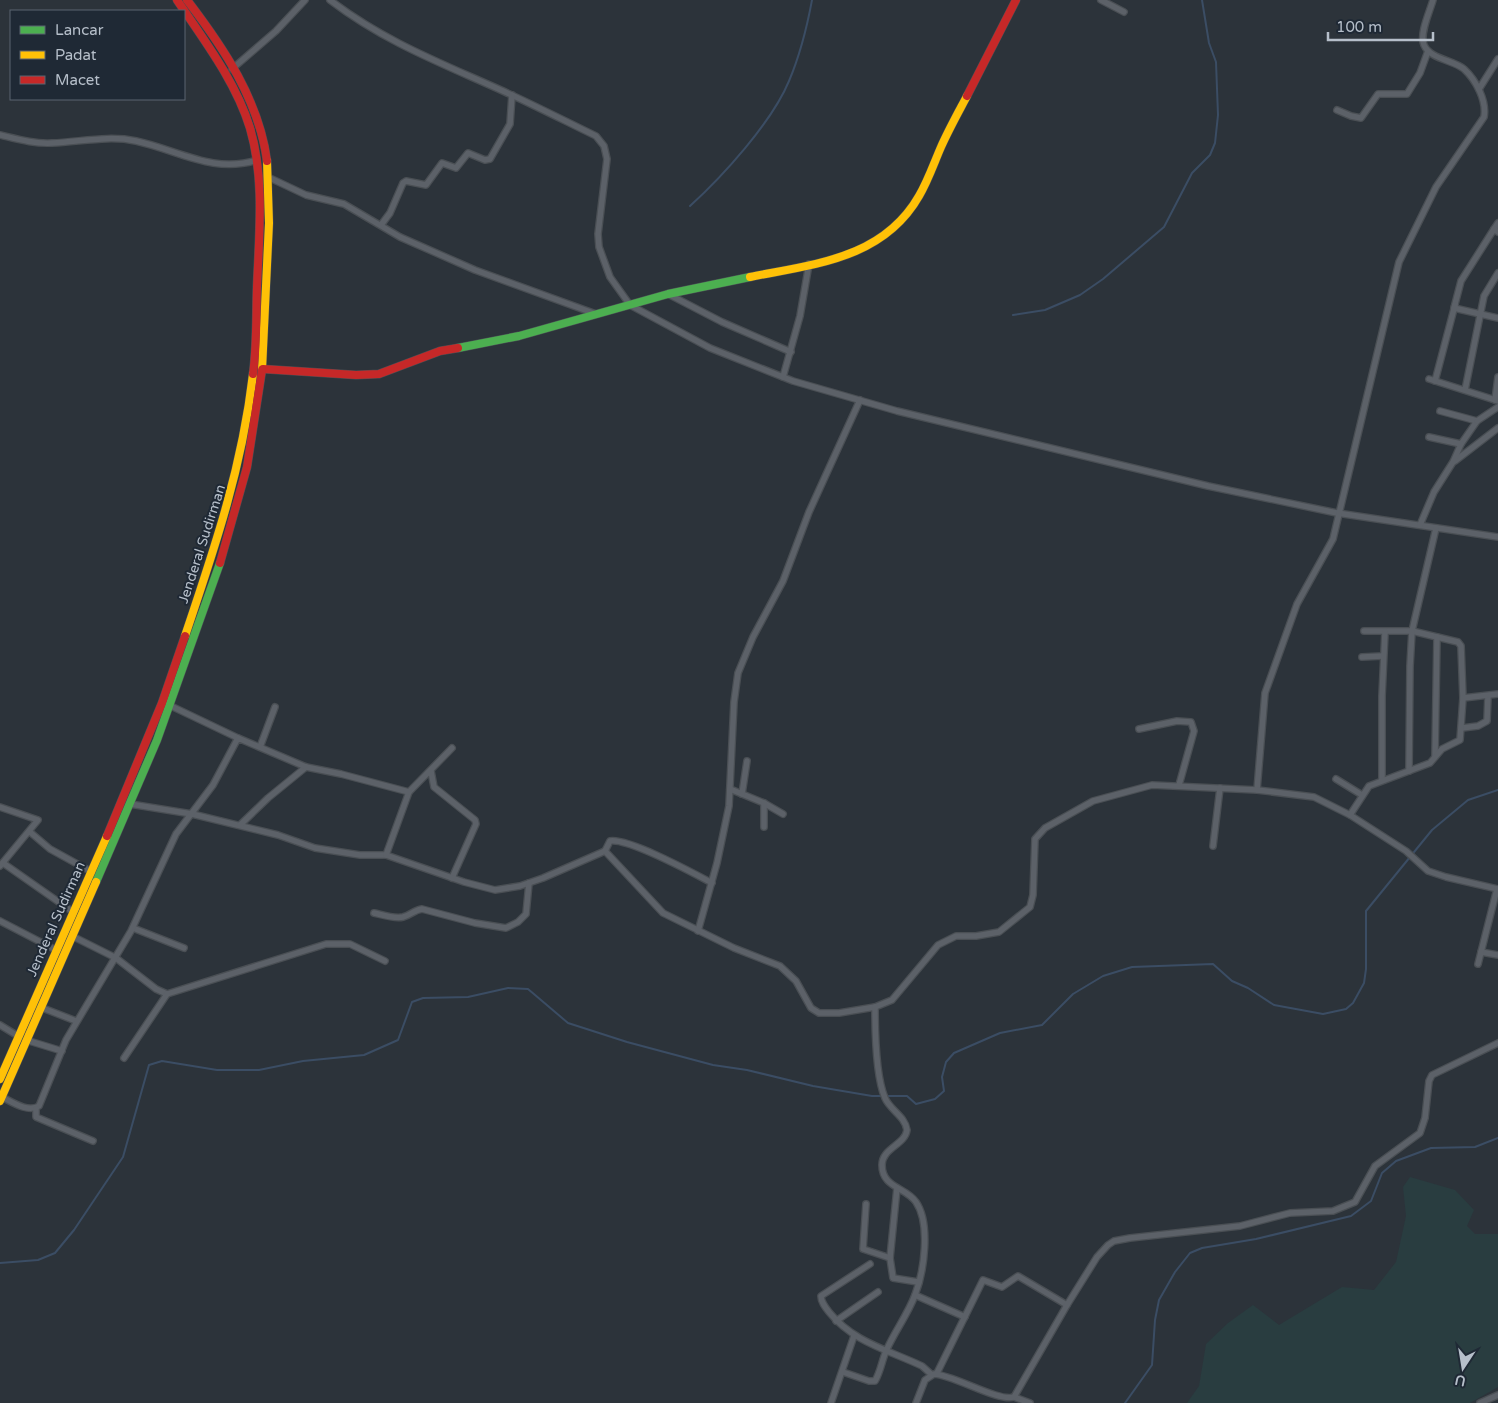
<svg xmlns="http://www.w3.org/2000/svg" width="1498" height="1403" font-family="'Varela Round',sans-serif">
	<rect width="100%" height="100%" fill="#2c333a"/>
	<!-- green -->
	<polygon fill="#293d40" points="1410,1177 1455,1190 1474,1210 1467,1226 1475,1234 1498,1234 1498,1387 1470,1403 1187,1403 1199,1386 1206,1344 1228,1323 1253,1305 1279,1325 1342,1287 1374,1290 1396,1262 1406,1216 1403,1187"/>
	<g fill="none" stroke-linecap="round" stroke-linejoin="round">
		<!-- stream -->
		<g stroke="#3b4d64" stroke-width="2">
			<path d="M690,206C723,176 772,122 789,81C800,55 807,27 812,0"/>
			<polyline points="1013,315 1045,310 1080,295 1103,279 1164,227 1192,173 1210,155 1215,143 1218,115 1216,62 1209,43 1202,0"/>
			<polyline points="0,1263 38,1260 55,1253 74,1230 123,1157 149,1065 162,1061 217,1070 259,1070 303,1061 364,1055 398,1040 412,1002 423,998 468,997 508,988 528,989 568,1023 627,1042 713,1065 747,1070 813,1086 872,1096 907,1096 916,1104 935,1099 944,1091 942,1077 946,1062 954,1053 1000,1033 1042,1025 1073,994 1103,976 1132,967 1213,964 1232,981 1248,988 1274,1005 1323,1014 1346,1009 1353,1003 1364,983 1366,969 1366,911 1432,830 1468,800 1498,790"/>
			<polyline points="1125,1403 1152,1365 1155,1320 1159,1300 1175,1272 1190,1253 1202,1248 1256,1239 1351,1216 1371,1201 1382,1173 1396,1161 1431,1148 1475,1147 1498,1138"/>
		</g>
		<!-- street casing -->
		<g stroke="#4a4f54" stroke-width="8">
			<g id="street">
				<path d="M330,0C385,42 441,63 503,91C534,105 565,121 596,136L604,146L607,159L598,234L599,247L610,277L630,305L710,348L793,381L897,411L1208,486L1337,513L1498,537"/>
				<polyline points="1101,0 1124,12"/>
				<polyline points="232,69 276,31 305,0"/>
				<polyline points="1479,89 1498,59"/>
				<polyline points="1337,110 1351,116 1361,118 1378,94 1407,94 1420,73 1428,51"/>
				<path d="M0,135C17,139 34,144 52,143C80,142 108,135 136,141C178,150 213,174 257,160"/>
				<polyline points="270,178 306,195 344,204 400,237 475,270 596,314"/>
				<polyline points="381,225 390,213 403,183 406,181 426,185 442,163 456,168 468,153 485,160 490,159 510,124 512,95"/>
				<polyline points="1494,229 1498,223"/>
				<polyline points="1498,232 1494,229 1461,281 1454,308 1498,318"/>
				<polyline points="668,294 722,322 791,352"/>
				<polyline points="783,377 800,316 809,264"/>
				<polyline points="1429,379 1498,401"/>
				<polyline points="1435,381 1455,305"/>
				<polyline points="1465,390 1484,296 1498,273"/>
				<polyline points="1495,400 1498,377"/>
				<polyline points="1440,411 1477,421 1461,444"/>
				<polyline points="1477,421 1498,407"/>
				<polyline points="1455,461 1498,428"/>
				<polyline points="1420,525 1434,492 1453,462 1461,444 1429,437"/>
				<polyline points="1364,631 1412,631 1458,642 1461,646 1463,698"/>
				<polyline points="1362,657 1383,656"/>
				<polyline points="171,706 238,738"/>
				<polyline points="1462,728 1478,726 1487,721 1488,696"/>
				<polyline points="1139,729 1177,721 1191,722 1194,731 1179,785"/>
				<polyline points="260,747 275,707"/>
				<polyline points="1435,756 1437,637"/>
				<polyline points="431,771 434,787 475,820 476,824 452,878"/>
				<polyline points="1409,771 1410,666 1412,631 1436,528"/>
				<polyline points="1336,779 1362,795"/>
				<polyline points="1382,780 1382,696 1385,632"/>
				<polyline points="730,789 764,803 783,814"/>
				<path d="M1257,790L1265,693L1297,604L1333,539L1399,262L1436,187L1484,117C1487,101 1476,80 1464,69C1453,60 1430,59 1424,45C1419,34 1430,11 1433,0"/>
				<polyline points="742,794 747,761"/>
				<polyline points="130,804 192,814 278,835 315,848 360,855 386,855 464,882 495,890 520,886 543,878 605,851 663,913 734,948 780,966 796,981 811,1008 819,1013 839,1013 875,1007 892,1000 938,945 956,936 976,936 999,932 1030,907 1033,895 1035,839 1045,828 1093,801 1152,785 1257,790 1314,797 1350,815 1406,851 1428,871 1446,877 1498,889"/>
				<polyline points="0,807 38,820 0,866"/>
				<polyline points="1350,815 1369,786 1430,763 1442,749 1460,740 1463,698 1498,694"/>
				<polyline points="240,825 268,798 306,767"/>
				<polyline points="764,827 764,803"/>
				<polyline points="30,832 50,849 90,871"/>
				<polyline points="1213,846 1220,788"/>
				<path d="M605,851L610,841C629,838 693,873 712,883"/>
				<polyline points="386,855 409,792 452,748"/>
				<polyline points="3,863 73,912"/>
				<path d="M374,913C383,915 394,919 403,917C411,915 414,910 422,909L475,923L506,928L518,922L526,914L529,883"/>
				<polyline points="0,921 56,950"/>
				<polyline points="133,928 184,948"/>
				<polyline points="698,931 717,863 729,806 734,702 738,673 753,637 783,581 809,512 860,400"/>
				<polyline points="72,936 116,958 156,989 167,994 326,944 350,944 385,961"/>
				<polyline points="1481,952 1498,955"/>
				<polyline points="1478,964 1497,889"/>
				<polyline points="40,1007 76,1021"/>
				<polyline points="0,1025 18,1036"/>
				<polyline points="26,1040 62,1051"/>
				<polyline points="124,1058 167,994"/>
				<path d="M2,1097C12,1102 28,1113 39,1106L66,1040L131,931L176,834L213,785L238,738L306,767L341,774L409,792"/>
				<polyline points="36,1109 36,1117 93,1141"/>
				<polyline points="866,1204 863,1249 890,1258 893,1278 918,1282"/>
				<polyline points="890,1258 897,1188"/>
				<path d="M870,1264L821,1296C821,1302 825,1307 829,1312C853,1342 888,1350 922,1366L931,1374"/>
				<polyline points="915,1295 965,1317"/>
				<polyline points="836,1321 878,1292"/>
				<path d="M843,1372L869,1381H875C881,1371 882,1359 887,1349C895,1331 908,1314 915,1295C924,1272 931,1224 916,1202C906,1187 882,1188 882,1165C882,1148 905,1145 907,1130C905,1116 890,1110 885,1098C876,1077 875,1031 875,1007"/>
				<polyline points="937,1373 983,1280 1002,1287 1018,1276 1067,1305"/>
				<polyline points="1014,1397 1030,1403"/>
				<polyline points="831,1403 854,1336"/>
				<path d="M916,1403L925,1380L934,1374C954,1375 998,1402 1014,1397L1067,1305L1097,1257L1108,1245L1114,1241L1130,1238L1240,1226L1290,1213L1333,1211L1355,1202L1375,1166L1420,1133L1425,1118L1429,1081L1432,1075L1498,1043"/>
				<polyline points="1480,1403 1498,1395"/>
			</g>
		</g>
		<!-- fast casing -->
		<g stroke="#4a4f54" stroke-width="9">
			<g id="fast">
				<polyline points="458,348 519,336 668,294 750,277"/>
				<polyline points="96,882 157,740 220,563"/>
			</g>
		</g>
		<!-- slow casing -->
		<g stroke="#4a4f54" stroke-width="9">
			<g id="slow">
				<path d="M750,277C814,264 883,259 919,196C928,181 934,163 941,147C949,129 958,113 967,96"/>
				<polyline points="262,370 269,223 267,161"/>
				<path d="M185,636C215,547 242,468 253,374"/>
				<polyline points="0,1079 107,836"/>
				<polyline points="0,1101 96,882"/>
			</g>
		</g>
		<!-- jam casing -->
		<g stroke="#4a4f54" stroke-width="9">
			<g id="jam">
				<path d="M177,0C204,40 236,82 250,128C265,179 259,235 257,287C256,316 257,345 253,374"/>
				<path d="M187,0C223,47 259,100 267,161"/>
				<polyline points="967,96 1016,0"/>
				<polyline points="263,369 356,375 379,374 440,351 458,348"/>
				<polyline points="220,563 247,467 262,370"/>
				<polyline points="107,836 162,703 185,636"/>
			</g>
		</g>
		<!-- street -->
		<use href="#street" stroke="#5c6168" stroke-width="5.5"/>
		<!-- fast -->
		<use href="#fast" stroke="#4caf50" stroke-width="8"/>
		<!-- slow -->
		<use href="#slow" stroke="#ffc107" stroke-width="8"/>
		<!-- jam -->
		<use href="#jam" stroke="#c62828" stroke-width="8"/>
	</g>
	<g text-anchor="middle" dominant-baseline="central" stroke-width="4" stroke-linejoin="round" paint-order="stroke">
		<!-- street labels -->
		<g font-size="14" fill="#b6bfca" stroke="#1f2935">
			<text transform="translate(202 544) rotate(-72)">Jenderal Sudirman</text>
			<text transform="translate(56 919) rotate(-66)">Jenderal Sudirman</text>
		</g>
	</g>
	<!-- legend -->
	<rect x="10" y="10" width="175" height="90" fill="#1f2935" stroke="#5b6571"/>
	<rect x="20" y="26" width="25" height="8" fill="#4caf50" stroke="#5b6571"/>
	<text x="55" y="35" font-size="15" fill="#b6bfca">Lancar</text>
	<rect x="20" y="51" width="25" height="8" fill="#ffc107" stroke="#5b6571"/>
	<text x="55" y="60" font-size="15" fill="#b6bfca">Padat</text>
	<rect x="20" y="76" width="25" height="8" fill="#c62828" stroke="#5b6571"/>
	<text x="55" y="85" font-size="15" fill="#b6bfca">Macet</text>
	<!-- north arrow -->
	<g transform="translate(1463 1368) rotate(192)" stroke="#1f2935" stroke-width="4" paint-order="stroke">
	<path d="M0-4L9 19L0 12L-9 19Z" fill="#b6bfca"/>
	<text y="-8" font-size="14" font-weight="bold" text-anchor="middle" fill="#b6bfca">U</text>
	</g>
	<!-- scale -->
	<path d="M1328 32v8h105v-8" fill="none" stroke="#b6bfca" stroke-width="2.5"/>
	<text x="1336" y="32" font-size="15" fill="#b6bfca" stroke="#1f2935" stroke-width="4" paint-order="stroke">100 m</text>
</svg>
